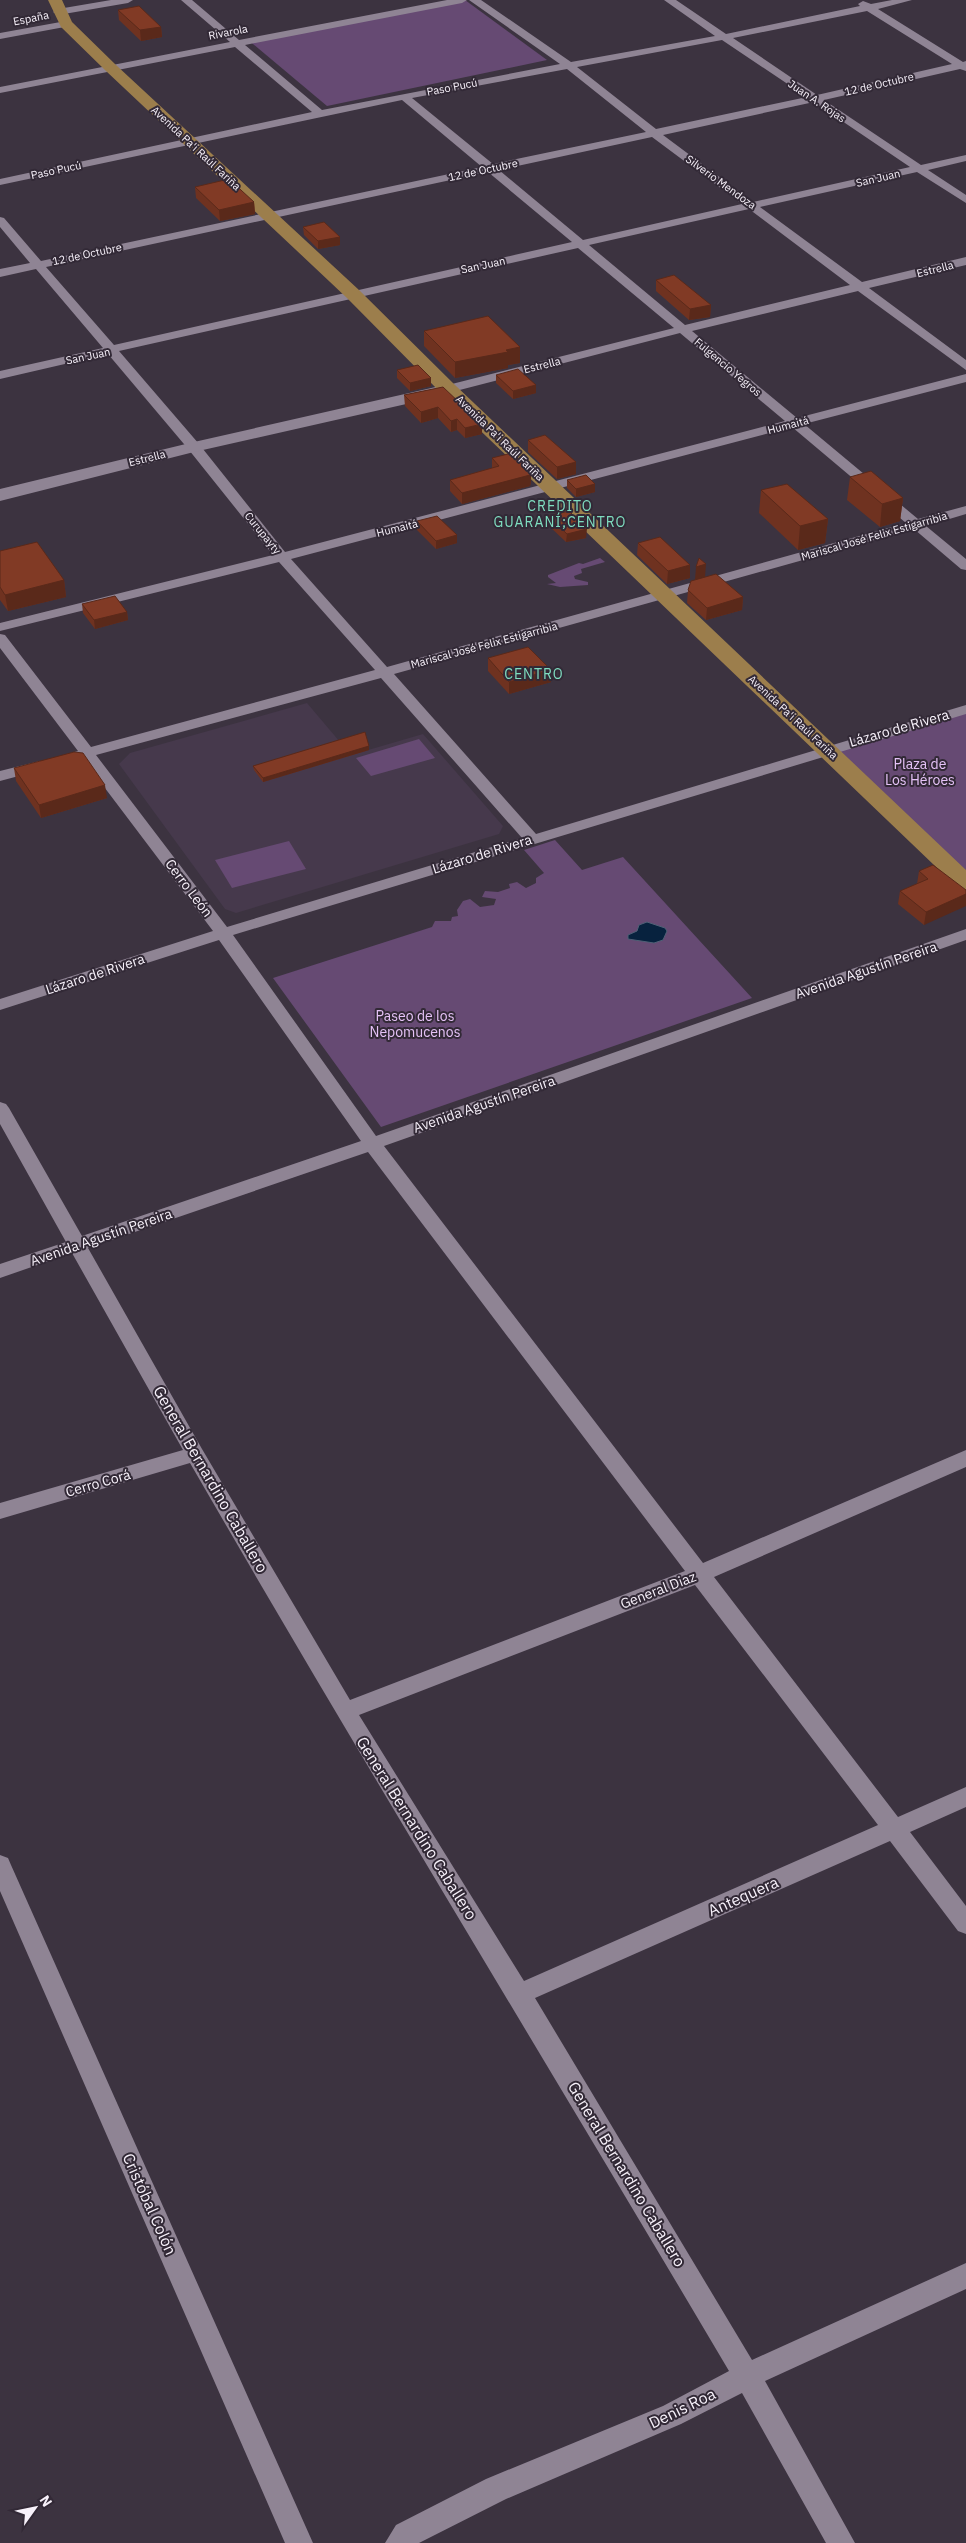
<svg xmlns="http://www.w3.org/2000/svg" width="966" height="2543" font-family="'IBM Plex Sans',sans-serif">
	<rect width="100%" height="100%" fill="#3c3340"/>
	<!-- built -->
	<polygon fill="#46394c" points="307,703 351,755 423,734 503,826 499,834 236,913 225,909 119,764 130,753"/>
	<!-- green -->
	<g fill="#664a73">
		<polygon points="465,0 547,60 327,106 247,39"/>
		<polygon points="600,558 605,562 581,569 582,573 574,576 575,579 588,582 588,585 560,587 547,584 556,583 548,577 548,575 579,563 583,564"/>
		<polygon points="966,710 966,879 830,750"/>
		<polygon points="419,739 435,758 371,776 356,758"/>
		<polygon points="555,840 582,870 623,857 752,998 381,1127 273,978 432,927 435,921 451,921 452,917 458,916 457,910 463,901 470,899 480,907 494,905 496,899 482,897 485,891 498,892 510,888 509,884 517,882 526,888 536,883 536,878 544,873 524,850"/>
		<polygon points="289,841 306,869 232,888 215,860"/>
	</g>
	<!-- water -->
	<polygon fill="#07223e" stroke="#4f6076" points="647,922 665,928 667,931 663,940 654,943 628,939 628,935 637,931 639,925"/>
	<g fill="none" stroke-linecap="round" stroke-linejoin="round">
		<!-- minor -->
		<g fill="#8f8494" fill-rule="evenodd">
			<polygon points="111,0 133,0 128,3 58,15 53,12 58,9"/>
			<path d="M181,0H192L239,40L447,0H467L462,3L245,45L322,110L560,64L469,0H481L571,62L715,36L664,0H676L726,34L860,6L858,4L863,1L871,4L892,0H912L878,9L963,62L966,61V71L960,69L824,100L921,165L966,155V161L928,170L966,195V203L917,172L760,207L862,282L966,257V265L869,288L966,360V370L858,291L692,331L797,418L966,374V382L804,424L918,519L966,506V514L926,526L966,559V570L961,569L914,529L394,674L536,834L966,705V714L233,935L376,1136L966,929V940L384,1146L703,1563L966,1450V1467L714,1577L898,1817L966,1787V1807L910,1832L966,1906V1934L958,1931L890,1841L535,1998L752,2360L966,2263V2289L765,2381L855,2543H826L742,2393L681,2424L506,2499L419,2543H385L396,2525L486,2479L663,2406L729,2371C550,2068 366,1768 190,1463L0,1519V1503L183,1450L72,1253L0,1278V1264L66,1242L0,1124V1102L6,1104L9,1108L82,1236L361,1141L219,940L0,1010V999L213,931L83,759H71L68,756L71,753L78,751L0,648V634L5,635L91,747L375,670L279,562L0,631V623L273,555L189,450L108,354L0,379V371L103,348L36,269L0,277V269L30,263L0,227V217L4,218L41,261L482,167L402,100L0,185V179L312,112L235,47L0,93V87L230,42ZM867,11L952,64L817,95L733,38ZM722,40L807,97L656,129L577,67ZM567,69L646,132L493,164L412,98ZM814,102L910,167L753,202L663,135ZM652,137L742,204L583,240L499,170ZM488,172L572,242L114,345L46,267ZM749,209L850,285L685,325L589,245ZM578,248L674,328L444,386L442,389L444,392L448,393L680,333L785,421L285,552L199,444L119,351ZM792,427L906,523L387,667L291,559ZM381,678L522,838L227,927L96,755ZM368,1152L685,1571L350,1700L202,1449L88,1248ZM695,1585L878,1825L524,1981L359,1715Z"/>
			<polygon points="66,21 70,22 70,26 0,39 0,33"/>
			<polygon points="40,761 48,766 45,769 0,781 0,771"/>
			<polygon points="0,1855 8,1858 11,1865 313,2543 285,2543 0,1891"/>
		</g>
		<!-- secondary -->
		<polygon fill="#8f8494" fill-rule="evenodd" points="440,386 446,387 449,391 446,395 194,452 0,501 0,489 194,442"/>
		<!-- trunk -->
		<polygon fill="#9c7e4c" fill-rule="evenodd" points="48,0 62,0 72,22 116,65 359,290 455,385 966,870 966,890 958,888 441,393 347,298 106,71 61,27"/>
	</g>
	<!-- wall -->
	<g fill="#6f3220">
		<polygon points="118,10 161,27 162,37 141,41 119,20"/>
		<polygon points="195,187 254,202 255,214 220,221 196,198"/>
		<polygon points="303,227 340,237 340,245 318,249 304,235"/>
		<polygon points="656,280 711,305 710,317 689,320 656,291"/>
		<polygon points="424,331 520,347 520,363 508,365 508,368 455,378 424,346"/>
		<polygon points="397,370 431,386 410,391 397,378"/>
		<polygon points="496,375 536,385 536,393 513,399 496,383"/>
		<polygon points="443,387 482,434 465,438 457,430 451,432 438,418 421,423 405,406 404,395"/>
		<polygon points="528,440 576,462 576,474 557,479 528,452"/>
		<polygon points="492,458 531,482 530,486 462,504 450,491 450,480 492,468"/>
		<polygon points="850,477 903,498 900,521 880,527 847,500"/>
		<polygon points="567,480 595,492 576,497 567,488"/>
		<polygon points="761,490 828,519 825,543 798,550 759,513"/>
		<polygon points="548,516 586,538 566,542 548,525"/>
		<polygon points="417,521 457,535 457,543 436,549 417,530"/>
		<polygon points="638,543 690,565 690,578 667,584 637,555"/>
		<polygon points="0,551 64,580 66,597 8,611 0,600"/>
		<polygon points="688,590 743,597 742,610 706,620 687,603"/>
		<polygon points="82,604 127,612 128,620 95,629 83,613"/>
		<polygon points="488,658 551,670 551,682 509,694 488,671"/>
		<polygon points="369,750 263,782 254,770 253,766"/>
		<polygon points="14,768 107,798 41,818 16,781"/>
		<polygon points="919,871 966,890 924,925 898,904 900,891 917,884"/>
	</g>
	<!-- shaded-wall -->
	<g fill="#5a291a">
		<polygon points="161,27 162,37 141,41 140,30"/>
		<polygon points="254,202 255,214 220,221 219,210"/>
		<polygon points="340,237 340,245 318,249 318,241"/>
		<polygon points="711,305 710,317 689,320 690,309"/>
		<polygon points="520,347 520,363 508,365 508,368 455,378 455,362"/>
		<polygon points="431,378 431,386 410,391 410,383"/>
		<polygon points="536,385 536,393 513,399 513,391"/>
		<polygon points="438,407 438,418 421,423 421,412"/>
		<polygon points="457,419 457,430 451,432 451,421"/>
		<polygon points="482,424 482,434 465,438 465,428"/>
		<polygon points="576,462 576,474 557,479 557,467"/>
		<polygon points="531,471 531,482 530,486 462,504 462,493"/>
		<polygon points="595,484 595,492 576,497 576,489"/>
		<polygon points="903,498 900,521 880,527 882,504"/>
		<polygon points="828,519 825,543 798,550 800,526"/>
		<polygon points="587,529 586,538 566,542 567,534"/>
		<polygon points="457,535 457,543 436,549 436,541"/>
		<polygon points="706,564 705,577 695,580 696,567"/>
		<polygon points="690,565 690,578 667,584 668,571"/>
		<polygon points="64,580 66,597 8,611 5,595"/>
		<polygon points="743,597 742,610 706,620 707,608"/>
		<polygon points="127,612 128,620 95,629 94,620"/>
		<polygon points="551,670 551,682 509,694 509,682"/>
		<polygon points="369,746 369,750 263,782 263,778"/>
		<polygon points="105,785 107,798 41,818 39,805"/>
		<polygon points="966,894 966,906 924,925 926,912"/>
	</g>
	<!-- building -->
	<g fill="#813a25" stroke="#5a291a">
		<polygon points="139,6 161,27 140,30 118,10"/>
		<polygon points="229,179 254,202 219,210 195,187"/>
		<polygon points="324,222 340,237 318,241 303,227"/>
		<polygon points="674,275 711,305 690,309 656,280"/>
		<polygon points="488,316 520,347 506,350 508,352 455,362 424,331"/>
		<polygon points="418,365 431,378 410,383 397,370"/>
		<polygon points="518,369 536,385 513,391 496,375"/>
		<polygon points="443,387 482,424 465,428 457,419 451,421 438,407 421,412 404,395"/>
		<polygon points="545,435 576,462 557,467 528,440"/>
		<polygon points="512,453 531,471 530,475 462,493 450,480 499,466 492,458"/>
		<polygon points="871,471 903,498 882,504 850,477"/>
		<polygon points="586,475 595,484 576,489 567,480"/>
		<polygon points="787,484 828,519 800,526 761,490"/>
		<polygon points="569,511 587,529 567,534 548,516"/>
		<polygon points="437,516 457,535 436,541 417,521"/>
		<polygon points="660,537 690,565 668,571 638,543"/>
		<polygon points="37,542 64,580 5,595 0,587 0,551"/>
		<polygon points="699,558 706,564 696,567"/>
		<polygon points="716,574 743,597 707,608 688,590 691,581"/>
		<polygon points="115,596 127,612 94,620 82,604"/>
		<polygon points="528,647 551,670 509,682 488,658"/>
		<polygon points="365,732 369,746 263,778 253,766"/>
		<polygon points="74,752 83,753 105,785 39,805 14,768"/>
		<polygon points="933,865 966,890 966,894 926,912 900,891 928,879 919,871"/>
	</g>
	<g text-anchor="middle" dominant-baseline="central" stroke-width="4" stroke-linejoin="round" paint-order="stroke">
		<!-- far-street labels -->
		<g font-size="11" fill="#f7f1fa" stroke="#322936">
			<text transform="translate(31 18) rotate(-11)">España</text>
			<text transform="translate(228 32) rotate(-11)">Rivarola</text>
			<text transform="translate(879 84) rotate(-13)">12 de Octubre</text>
			<text transform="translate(452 87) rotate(-11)">Paso Pucú</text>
			<text transform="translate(817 101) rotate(34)">Juan A. Rojas</text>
			<text transform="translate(196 148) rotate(43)">Avenida Pa'i Raúl Fariña</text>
			<text transform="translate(56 170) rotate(-12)">Paso Pucú</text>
			<text transform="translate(483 170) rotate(-12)">12 de Octubre</text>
			<text transform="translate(878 178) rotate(-13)">San Juan</text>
			<text transform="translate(721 182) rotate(36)">Silverio Mendoza</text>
			<text transform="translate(87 254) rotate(-12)">12 de Octubre</text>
			<text transform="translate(483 265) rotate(-12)">San Juan</text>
			<text transform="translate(935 269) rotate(-14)">Estrella</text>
			<text transform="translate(88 356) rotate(-12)">San Juan</text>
			<text transform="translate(542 365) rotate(-14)">Estrella</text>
			<text transform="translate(728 367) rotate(40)">Fulgencio Yegros</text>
			<text transform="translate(788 425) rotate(-15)">Humaitá</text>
			<text transform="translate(500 438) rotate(44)">Avenida Pa'i Raúl Fariña</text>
			<text transform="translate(147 458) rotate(-14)">Estrella</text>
			<text transform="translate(397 528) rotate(-14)">Humaitá</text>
			<text transform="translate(263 533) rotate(51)">Curupayty</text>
			<text transform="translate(874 536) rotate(-16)">Mariscal José Felix Estigarribia</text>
			<text transform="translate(484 645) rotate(-15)">Mariscal José Felix Estigarribia</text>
			<text transform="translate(793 717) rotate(43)">Avenida Pa'i Raúl Fariña</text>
		</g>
		<!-- far-quarter labels -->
		<g font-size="14" letter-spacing="1" fill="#7fddc0" stroke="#322936">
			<text x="560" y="506">CREDITO<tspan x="560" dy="16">GUARANÍ;CENTRO</tspan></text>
			<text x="534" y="674">CENTRO</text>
		</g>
		<!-- street labels -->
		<g font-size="14" fill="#f7f1fa" stroke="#322936">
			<text transform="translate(899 728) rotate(-16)">Lázaro de Rivera</text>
			<text transform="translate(482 854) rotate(-17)">Lázaro de Rivera</text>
			<text transform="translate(189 888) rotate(53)">Cerro León</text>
			<text transform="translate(866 970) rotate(-19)">Avenida Agustín Pereira</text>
			<text transform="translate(95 974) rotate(-18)">Lázaro de Rivera</text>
			<text transform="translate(484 1104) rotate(-19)">Avenida Agustín Pereira</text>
			<text transform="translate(101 1237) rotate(-19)">Avenida Agustín Pereira</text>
			<text transform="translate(98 1483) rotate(-16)">Cerro Corá</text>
			<text transform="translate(658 1590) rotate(-21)">General Diaz</text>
		</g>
		<!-- park labels -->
		<g font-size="14" fill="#e5c2f7" stroke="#322936">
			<text x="920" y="764">Plaza de<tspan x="920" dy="16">Los Héroes</tspan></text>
			<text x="415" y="1016">Paseo de los<tspan x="415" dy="16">Nepomucenos</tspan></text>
		</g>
		<!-- near-street labels -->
		<g font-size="16" fill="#f7f1fa" stroke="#322936">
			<text transform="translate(211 1479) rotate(60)">General Bernardino Caballero</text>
			<text transform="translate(417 1828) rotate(58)">General Bernardino Caballero</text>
			<text transform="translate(743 1896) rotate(-24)">Antequera</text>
			<text transform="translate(627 2174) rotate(59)">General Bernardino Caballero</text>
			<text transform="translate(150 2204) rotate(66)">Cristóbal Colón</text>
			<text transform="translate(682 2408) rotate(-26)">Denis Roa</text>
		</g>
	</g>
	<!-- north arrow -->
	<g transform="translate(35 2508) rotate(57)" stroke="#322936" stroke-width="4" paint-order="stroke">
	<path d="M0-4L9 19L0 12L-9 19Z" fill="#f7f1fa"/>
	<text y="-8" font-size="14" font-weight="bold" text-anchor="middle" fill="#f7f1fa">N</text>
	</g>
</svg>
